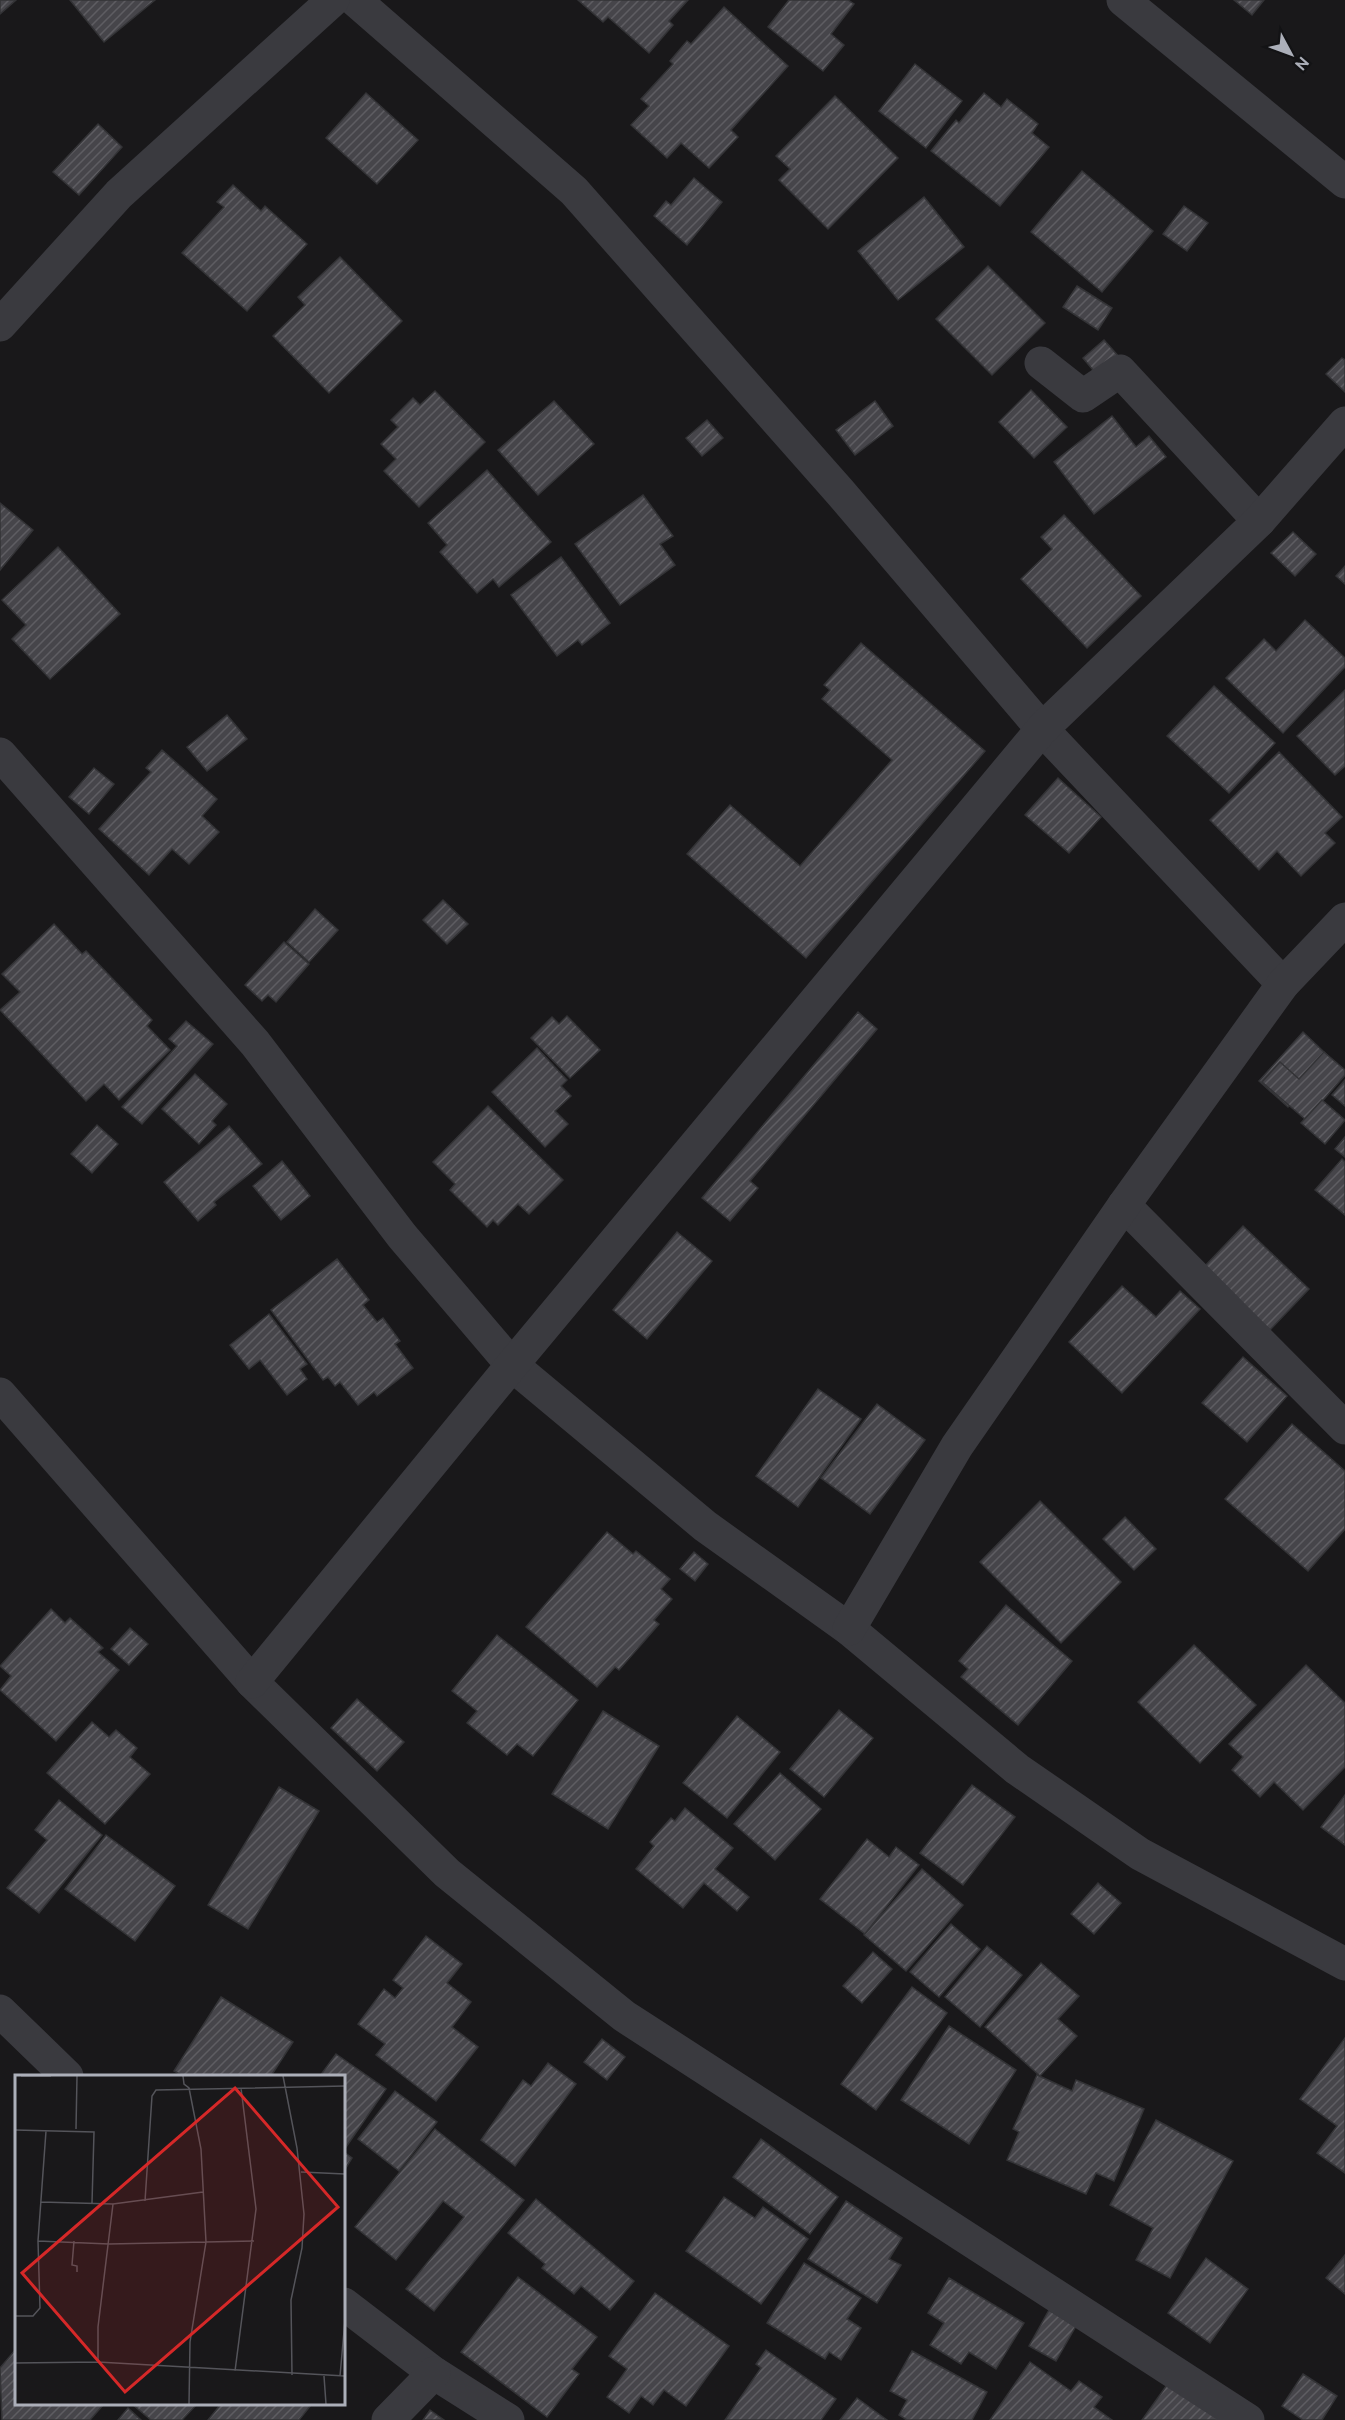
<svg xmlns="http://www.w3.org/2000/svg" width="1345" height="2420" font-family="Ubuntu,sans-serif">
	<defs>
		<pattern id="building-hatch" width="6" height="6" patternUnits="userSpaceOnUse" patternTransform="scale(1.5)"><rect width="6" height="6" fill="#46454a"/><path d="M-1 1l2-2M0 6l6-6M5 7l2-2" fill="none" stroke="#5e5d62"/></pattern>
	</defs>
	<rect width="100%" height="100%" fill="#19181a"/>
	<!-- building -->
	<g fill="url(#building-hatch)" stroke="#333336" stroke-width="1.5">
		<polygon points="0,0 16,0 0,14"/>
		<polygon points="70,0 155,0 104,42"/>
		<polygon points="578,0 688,0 669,21 673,25 649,53 608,17 603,22"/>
		<polygon points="789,0 848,0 854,4 831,34 844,45 823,71 768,27"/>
		<polygon points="1234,0 1264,0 1252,15"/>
		<polygon points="724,7 788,66 731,130 738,137 709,168 681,143 667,158 631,125 649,106 641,99 673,64 670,61 687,41 691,44"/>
		<polygon points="915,64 962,101 926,148 879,111"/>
		<polygon points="366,93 418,140 377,184 326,138"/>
		<polygon points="984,93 1001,107 1007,99 1038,124 1032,133 1049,147 1000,206 931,151 956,120 959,123"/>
		<polygon points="835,96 898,158 828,229 779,180 790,169 776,156"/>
		<polygon points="98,124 122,147 79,195 53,172"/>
		<polygon points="1082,171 1153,231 1102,292 1031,232"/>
		<polygon points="694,178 722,202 687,245 654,216 666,201 671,205"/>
		<polygon points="233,185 261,211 265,206 307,244 247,311 182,253 224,207 217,202"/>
		<polygon points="924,197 964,247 898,300 858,251"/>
		<polygon points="1184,206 1208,223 1187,251 1163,234"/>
		<polygon points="340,257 402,321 329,393 273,336 305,305 298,297"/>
		<polygon points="988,266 1045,323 992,375 936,319"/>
		<polygon points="1077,286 1112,308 1098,330 1063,307"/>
		<polygon points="1104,340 1120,358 1098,376 1083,358"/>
		<polygon points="1342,358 1345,360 1345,392 1326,374"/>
		<polygon points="1031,390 1067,427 1034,458 999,422"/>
		<polygon points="435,391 485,442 419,507 384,471 396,459 381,444 398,427 391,420 413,398 420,405"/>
		<polygon points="554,401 594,444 538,495 498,450"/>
		<polygon points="875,401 893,426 855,455 836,430"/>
		<polygon points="1112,416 1136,447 1149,436 1166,457 1094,514 1054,462"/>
		<polygon points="707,420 723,438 702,456 686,438"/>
		<polygon points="487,470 551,542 499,587 493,579 477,593 440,552 447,545 428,523"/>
		<polygon points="643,495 673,536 660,544 675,565 620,605 575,544"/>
		<polygon points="0,503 33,530 0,570"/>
		<polygon points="1064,515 1141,596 1087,648 1021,579 1052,549 1041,537"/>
		<polygon points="1293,532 1316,554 1295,576 1271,553"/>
		<polygon points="58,547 120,614 50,679 12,639 26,625 2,600"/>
		<polygon points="561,557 610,623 582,645 578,640 557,656 511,595"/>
		<polygon points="1345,566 1345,584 1336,576"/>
		<polygon points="1305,620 1345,658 1345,667 1283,733 1226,678 1264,639 1276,651"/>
		<polygon points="861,643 985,751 806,958 687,854 730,805 800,866 892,760 822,699 830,690 824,685"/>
		<polygon points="1214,686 1275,743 1229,793 1167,736"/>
		<polygon points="1345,690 1345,766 1335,775 1297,736"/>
		<polygon points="227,715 247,739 207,771 187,747"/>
		<polygon points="162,750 217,799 202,816 219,832 189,864 172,849 149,875 99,829 151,772 146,768"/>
		<polygon points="1279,752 1342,817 1325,833 1335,843 1301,876 1277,851 1259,870 1210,820"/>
		<polygon points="94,768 114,784 89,814 69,797"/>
		<polygon points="1058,778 1101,817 1069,853 1025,815"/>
		<polygon points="443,900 468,924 447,944 423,920"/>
		<polygon points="315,909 338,930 309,962 287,942"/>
		<polygon points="54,924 82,954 86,951 152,1020 147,1026 170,1050 119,1100 104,1084 86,1101 0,1010 20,992 2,974"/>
		<polygon points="284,942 309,964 276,1002 268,995 262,1001 245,985"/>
		<polygon points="858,1012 877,1029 750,1181 758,1188 730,1221 702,1198"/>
		<polygon points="567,1016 600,1050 570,1078 531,1038 552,1017 559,1024"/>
		<polygon points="186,1021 213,1044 142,1124 122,1107 177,1046 169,1039"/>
		<polygon points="1303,1032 1345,1072 1323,1096 1309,1084 1288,1107 1259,1081"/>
		<polygon points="537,1048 567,1080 561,1086 571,1096 555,1111 568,1124 545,1147 492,1092"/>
		<polygon points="1324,1052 1345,1070 1345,1075 1306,1120 1262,1082 1280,1062 1299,1079"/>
		<polygon points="195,1074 227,1104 212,1121 216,1125 199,1144 162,1109"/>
		<polygon points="1345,1080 1345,1106 1332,1095"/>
		<polygon points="1322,1100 1345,1120 1325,1144 1301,1123"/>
		<polygon points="488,1106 563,1180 529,1214 518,1204 498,1225 493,1220 487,1227 450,1190 455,1184 433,1162"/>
		<polygon points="97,1125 118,1144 92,1173 71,1154"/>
		<polygon points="229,1126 262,1164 214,1202 216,1205 198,1221 164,1182"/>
		<polygon points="1345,1137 1345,1157 1335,1149"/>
		<polygon points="1342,1159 1345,1162 1345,1215 1315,1190"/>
		<polygon points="282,1161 310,1196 281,1220 253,1186"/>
		<polygon points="1243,1226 1309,1289 1270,1330 1204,1267"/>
		<polygon points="677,1232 712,1261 647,1339 613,1310"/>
		<polygon points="337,1259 369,1300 363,1305 377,1322 383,1318 400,1341 395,1344 413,1368 377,1396 374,1392 358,1405 340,1382 335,1386 328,1377 323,1380 271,1310"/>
		<polygon points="1122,1286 1156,1317 1180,1291 1200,1309 1122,1393 1069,1342"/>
		<polygon points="269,1314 307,1364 300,1369 307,1379 287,1395 260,1360 249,1369 230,1345"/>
		<polygon points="1243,1357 1287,1396 1247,1442 1202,1403"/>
		<polygon points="818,1389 861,1419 798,1507 756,1476"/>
		<polygon points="877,1404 925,1440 870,1514 821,1478"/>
		<polygon points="1292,1424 1345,1471 1345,1529 1308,1571 1225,1499"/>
		<polygon points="1040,1501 1121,1582 1061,1643 980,1562"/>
		<polygon points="1125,1517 1156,1549 1134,1570 1103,1539"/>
		<polygon points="607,1532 633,1554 636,1551 670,1579 661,1589 672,1599 654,1620 659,1624 619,1670 615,1667 597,1687 526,1627"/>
		<polygon points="694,1552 708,1564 695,1581 680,1569"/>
		<polygon points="1006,1605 1072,1661 1018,1725 961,1677 968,1669 959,1661"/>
		<polygon points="51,1609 65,1623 70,1618 103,1648 98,1652 119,1670 56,1741 0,1690 11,1676 0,1666"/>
		<polygon points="130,1628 148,1644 129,1665 111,1649"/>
		<polygon points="497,1635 578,1700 533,1756 517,1744 507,1755 467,1723 477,1711 452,1691"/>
		<polygon points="1194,1645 1256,1705 1200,1763 1138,1702"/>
		<polygon points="1306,1665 1345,1703 1345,1767 1303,1810 1274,1782 1260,1797 1232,1770 1243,1757 1229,1744"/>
		<polygon points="357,1699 404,1742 377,1771 331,1728"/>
		<polygon points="839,1710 873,1738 824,1797 790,1769"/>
		<polygon points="603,1711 659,1746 608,1829 552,1794"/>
		<polygon points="737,1716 780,1752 727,1818 683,1783"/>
		<polygon points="92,1722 109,1737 116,1730 137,1748 130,1757 150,1774 105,1824 47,1773"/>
		<polygon points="780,1773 821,1809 775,1860 734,1824"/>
		<polygon points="972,1785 1015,1817 963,1885 920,1853"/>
		<polygon points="279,1787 319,1811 248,1929 208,1905"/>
		<polygon points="1345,1795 1345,1845 1321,1827"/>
		<polygon points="59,1800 102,1835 39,1913 7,1888 47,1840 35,1830"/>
		<polygon points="685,1808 733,1848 715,1869 749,1897 737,1911 704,1883 683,1908 636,1869 654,1846 650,1842 671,1818 675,1821"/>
		<polygon points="106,1835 175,1886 135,1941 65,1889"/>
		<polygon points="867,1839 889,1857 896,1847 919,1865 865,1934 820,1899"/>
		<polygon points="922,1869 963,1905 906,1971 864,1935"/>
		<polygon points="1098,1883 1121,1903 1094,1934 1071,1914"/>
		<polygon points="951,1924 980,1949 939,1997 910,1972"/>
		<polygon points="426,1936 462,1964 447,1983 471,2002 452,2027 478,2047 436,2101 376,2055 385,2044 358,2024 384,1989 395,1998 403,1988 393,1980"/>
		<polygon points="987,1946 1022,1975 980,2027 945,1997"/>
		<polygon points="873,1952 892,1969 862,2003 843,1986"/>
		<polygon points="1041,1963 1079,1996 1058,2019 1077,2036 1040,2076 985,2027"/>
		<polygon points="912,1987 947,2013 876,2110 841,2084"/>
		<polygon points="221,1997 293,2042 271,2076 183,2076 174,2071"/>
		<polygon points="949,2026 1016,2070 969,2144 901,2100"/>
		<polygon points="1345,2038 1345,2173 1317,2153 1337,2126 1300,2099"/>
		<polygon points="602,2039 625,2057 607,2080 584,2062"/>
		<polygon points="336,2054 386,2089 344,2150 344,2076 320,2076"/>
		<polygon points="548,2063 576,2084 515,2166 481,2140 523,2080 531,2086"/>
		<polygon points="1037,2075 1072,2091 1076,2080 1144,2109 1114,2181 1096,2173 1086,2194 1007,2160 1019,2132 1013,2129"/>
		<polygon points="395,2091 437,2122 399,2171 358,2139"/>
		<polygon points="1156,2120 1233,2161 1170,2278 1136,2260 1153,2228 1110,2205"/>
		<polygon points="435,2129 524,2200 434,2311 406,2289 464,2217 443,2201 396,2260 355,2227"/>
		<polygon points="761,2139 838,2197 810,2234 733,2177"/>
		<polygon points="344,2152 352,2158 344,2171"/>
		<polygon points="724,2197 755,2218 763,2207 808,2239 761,2304 686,2251"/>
		<polygon points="536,2199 634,2281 610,2310 581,2286 574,2294 542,2268 545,2264 508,2233"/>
		<polygon points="846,2201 902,2238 889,2259 901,2265 877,2303 808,2259"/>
		<polygon points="1345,2255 1345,2294 1326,2278"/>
		<polygon points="1206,2258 1248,2289 1210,2343 1168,2313"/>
		<polygon points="804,2263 861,2298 847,2319 861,2328 841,2360 829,2352 825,2359 767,2323"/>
		<polygon points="518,2277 597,2337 572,2369 579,2374 547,2417 461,2352"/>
		<polygon points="949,2278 1024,2323 996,2369 969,2352 961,2364 930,2345 944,2323 928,2313"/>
		<polygon points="655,2293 729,2346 686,2406 664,2390 653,2405 641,2396 629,2413 607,2397 627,2369 609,2356"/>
		<polygon points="1049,2310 1076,2326 1056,2361 1029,2346"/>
		<polygon points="16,2349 16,2404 104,2404 90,2420 2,2420 0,2368"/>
		<polygon points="766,2350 836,2399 821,2420 725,2420 761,2368 756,2364"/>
		<polygon points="912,2351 987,2392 972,2420 907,2420 899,2415 907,2400 890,2391"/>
		<polygon points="1030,2362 1071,2391 1079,2381 1102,2397 1094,2407 1112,2420 990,2420"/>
		<polygon points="1303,2374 1337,2396 1322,2420 1303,2420 1282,2406"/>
		<polygon points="1169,2382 1224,2420 1142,2420"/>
		<polygon points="857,2398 887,2420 840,2420"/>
		<polygon points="132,2404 197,2404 182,2420 151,2420"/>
		<polygon points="221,2404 309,2404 311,2405 299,2420 208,2420"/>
		<polygon points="128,2408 141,2420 118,2420"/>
		<polygon points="430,2410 444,2420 423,2420"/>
	</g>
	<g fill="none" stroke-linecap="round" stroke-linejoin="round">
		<!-- minor -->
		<g stroke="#3a3a3f" stroke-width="33">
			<polyline points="355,0 574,191 840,492 1042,729 1283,984"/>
			<polyline points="1123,0 1345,182"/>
			<polyline points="0,325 119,194 333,0"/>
			<polyline points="1041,363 1083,396 1120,371 1259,521"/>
			<polyline points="0,754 255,1043 402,1236 512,1365 705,1526 849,1629 1017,1769 1140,1854 1345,1964"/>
			<polyline points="1124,1205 1345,1428"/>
			<polyline points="0,1394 252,1682 447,1873 624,2016 1248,2420"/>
			<polyline points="849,1629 957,1446 1124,1205 1283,984 1345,919"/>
			<polyline points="252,1682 512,1365 1042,729 1259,521 1345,423"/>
			<polyline points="0,2011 67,2076"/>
			<polyline points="344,2304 434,2373 508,2420"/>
			<polyline points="388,2420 434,2373"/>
		</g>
	</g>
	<!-- overview -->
	<g transform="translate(15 2075)">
		<rect width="330" height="330" fill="#19181a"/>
		<path fill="none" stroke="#54545a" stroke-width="1.5" d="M6,1H36M168,1L169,9L174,13L186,74L191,167L175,267L174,329M268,1L282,73L289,139L287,173L276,225L277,300M61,54L62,1M0,55L79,57L77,128M286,97L330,99M130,126L137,21L141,15L330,11M26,127L98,129L188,117M23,166L94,169L239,166M59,166L57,190L62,191V197M0,241H18L25,233L23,166L31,56M83,287V252L98,129M0,288L83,287L330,301M220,296L241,134L226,13M309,301L311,329M325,301L330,245"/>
		<path fill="#d62828" fill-opacity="0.15" stroke="#d62828" stroke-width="3" d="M220,13L323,132L110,317L7,198Z"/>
		<rect width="330" height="330" fill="none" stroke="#acafb9" stroke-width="3"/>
	</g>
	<!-- north arrow -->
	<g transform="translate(1291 54) rotate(131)" stroke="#131315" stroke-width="4.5" paint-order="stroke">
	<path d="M0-4.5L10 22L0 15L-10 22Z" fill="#acafb9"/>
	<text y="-9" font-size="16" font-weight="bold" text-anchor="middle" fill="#acafb9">N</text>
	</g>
</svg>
